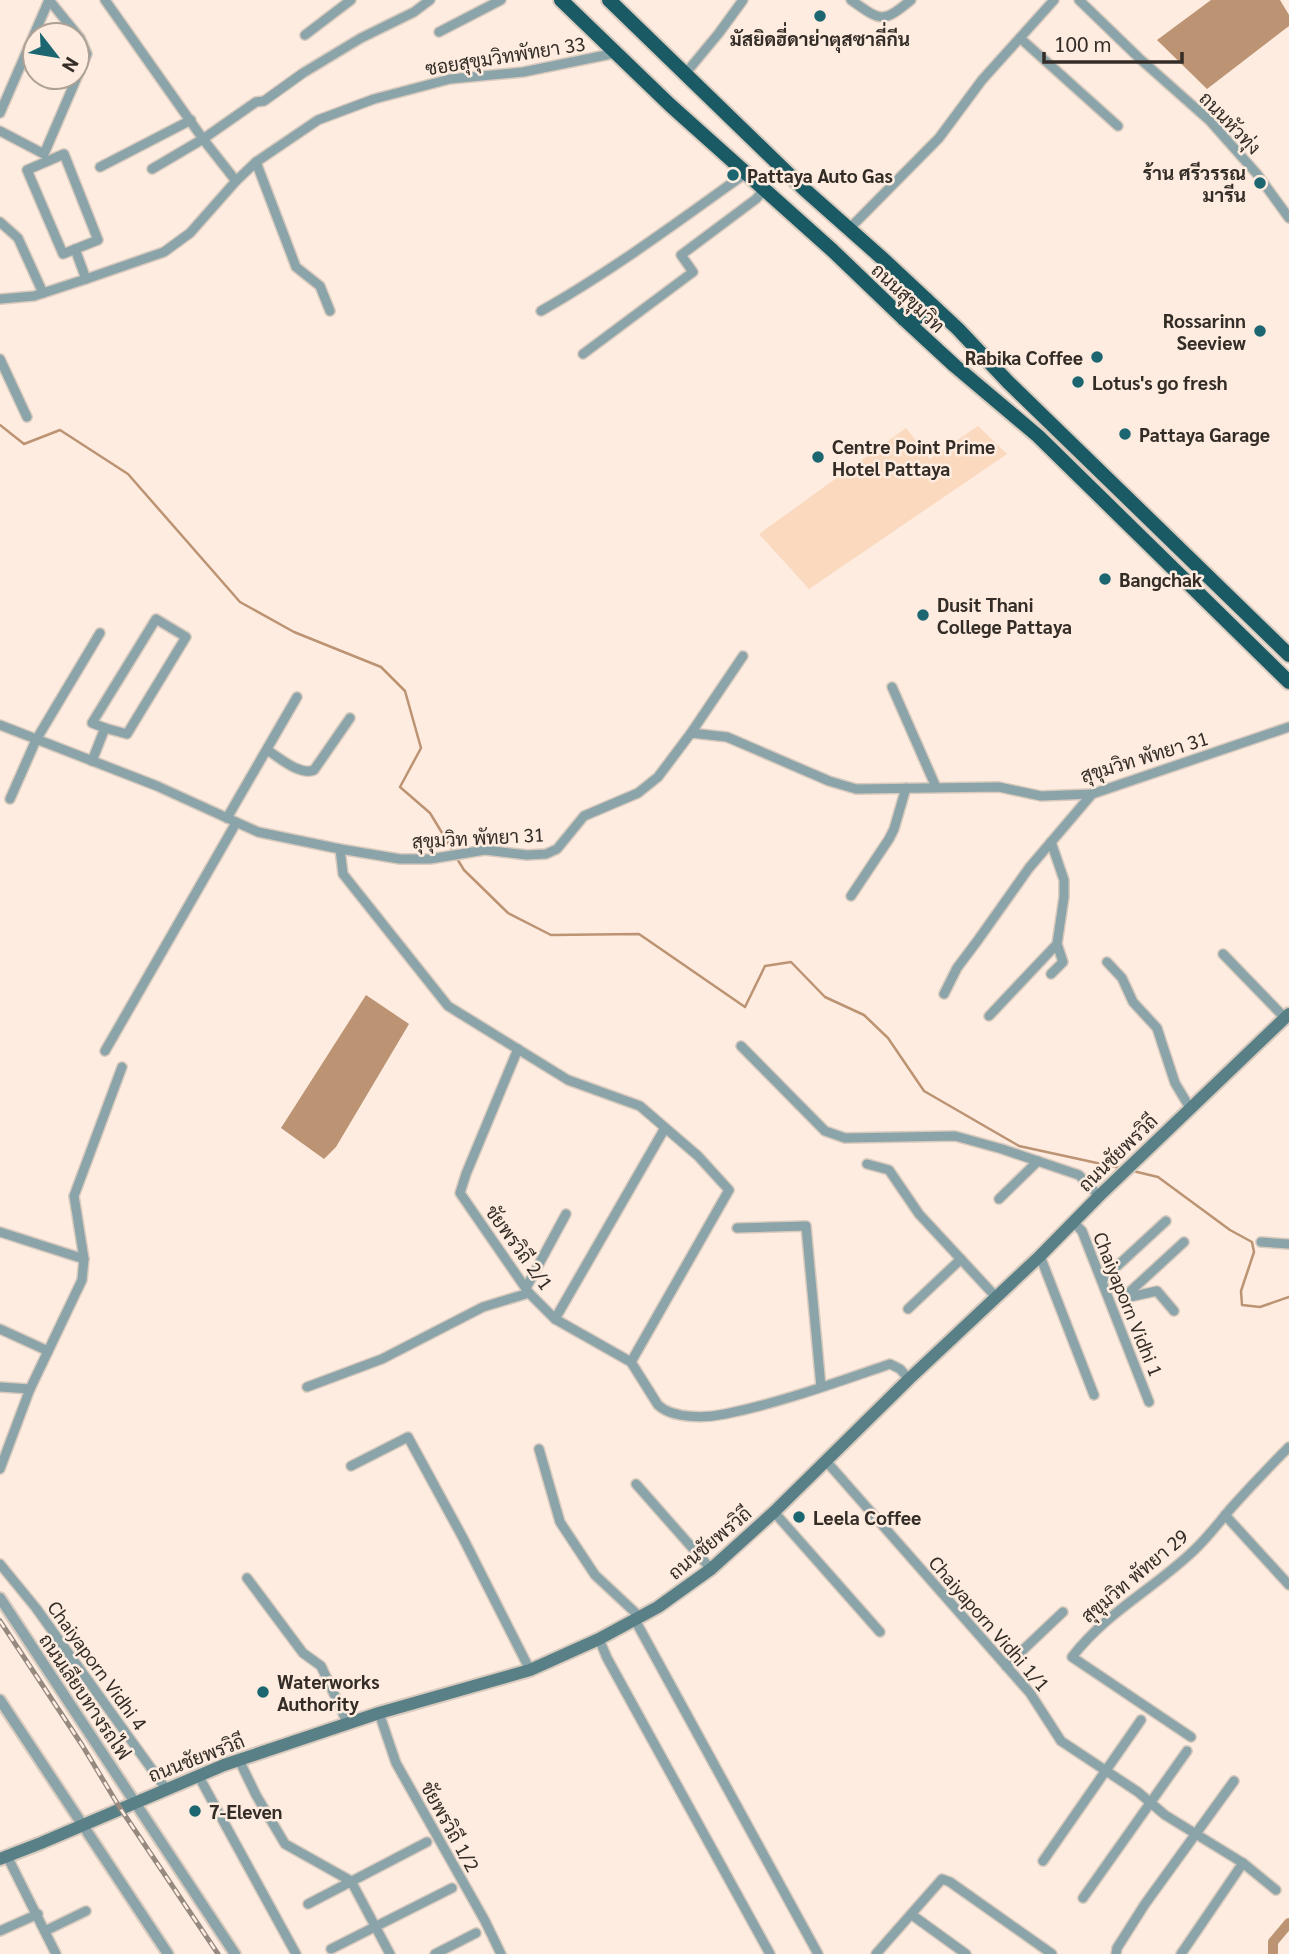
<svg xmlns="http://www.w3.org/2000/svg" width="1289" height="1954" font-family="Georgia,Sarabun,serif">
	<rect width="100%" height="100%" fill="#fdecdf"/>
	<!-- green -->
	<polygon fill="#fad9bf" points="978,426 1007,454 809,589 759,534 906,428 930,459"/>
	<!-- water -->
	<g fill="#bc9373">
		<polygon points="1211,0 1280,0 1289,15 1289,26 1207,89 1157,40"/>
		<polygon points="366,995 409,1024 336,1147 324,1159 281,1128"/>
	</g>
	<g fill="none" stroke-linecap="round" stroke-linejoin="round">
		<!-- stream -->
		<g stroke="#bc9373" stroke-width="2.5">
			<polyline points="0,425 24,444 60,430 128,474 240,602 294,632 381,667 405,691 421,748 400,787 430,813 453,851"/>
			<polyline points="456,857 464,870 508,913 551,935 639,934 745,1007 765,966 791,962 825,997 864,1015 888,1038 924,1091 1019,1146 1120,1168"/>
			<polyline points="1133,1171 1158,1177 1230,1230 1252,1242 1254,1252 1241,1291 1242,1305 1260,1307 1289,1297"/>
		</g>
		<!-- canal -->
		<polyline stroke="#bc9373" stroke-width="10" points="1273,1954 1273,1942 1289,1923"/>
		<!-- minor casing -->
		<g stroke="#d9cabe" stroke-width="12">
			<g id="minor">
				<polyline points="105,0 203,139 236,181"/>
				<path d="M851,0C881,21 882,24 911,0"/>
				<polyline points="1079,0 1139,58 1210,121 1257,174 1289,218"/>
				<polyline points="439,32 501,0"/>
				<polyline points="305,35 351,0"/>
				<polyline points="1020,38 1118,126"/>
				<polyline points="685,74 719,33 743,0"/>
				<polyline points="0,113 49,0 80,38 87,54 44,154 0,131"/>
				<polygon points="64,154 98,240 63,254 27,170"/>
				<polyline points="256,162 296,267 320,286 330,311"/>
				<polyline points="100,167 191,120"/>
				<polyline points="152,169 203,139 256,102 264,101 303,73 361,38 414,12 430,0"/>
				<polyline points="0,222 18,238 43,293"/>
				<polyline points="850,228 939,138 982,80 1054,0"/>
				<polyline points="75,249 86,279"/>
				<polyline points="0,299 34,296 86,279 164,252 190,233 236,181 256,162 318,120 374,99 450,79 523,72 616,53"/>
				<path d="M541,311C613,270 679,221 746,173"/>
				<polyline points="583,354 693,272 681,255 756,199 764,190"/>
				<polyline points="0,359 27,417"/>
				<polygon points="156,619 186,637 127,734 105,728 92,723"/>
				<polyline points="892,687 936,787"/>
				<polyline points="0,725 157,786 258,832 340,849 400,859 430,859 485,850 527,855 546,854 557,849 584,816 638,793 658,777 691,733 727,737 829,781 856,789 999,787 1041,796 1092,794 1289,727"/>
				<polyline points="691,733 743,656"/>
				<path d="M267,750C280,758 300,776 314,770L350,718"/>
				<polyline points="92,761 105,728"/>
				<polyline points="10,799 36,740 100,633"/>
				<polyline points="227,818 297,697"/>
				<polyline points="340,849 343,874 448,1006 568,1080 640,1106 698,1156 729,1190 631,1362"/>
				<polyline points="851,896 889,839 894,829 906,788"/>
				<polyline points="1223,954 1285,1018"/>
				<polyline points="1107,962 1122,978 1133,1002 1157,1028 1175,1083 1190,1108"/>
				<polyline points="1051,974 1063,962 1057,944"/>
				<polyline points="944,994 957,968 978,940 1029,868 1092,794"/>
				<polyline points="989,1016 1057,944 1064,897 1064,880 1051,842"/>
				<polyline points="741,1046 825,1131 845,1138 955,1136 1002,1149 1079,1175 1099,1196"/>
				<path d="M518,1049L466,1174L460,1193L529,1293L555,1319L631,1362L658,1405C673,1419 706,1418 725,1414C780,1403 837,1382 890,1364L900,1369L909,1379"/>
				<polyline points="105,1051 236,823"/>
				<polyline points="867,1164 889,1170 919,1214 996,1297"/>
				<polyline points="999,1199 1038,1161"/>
				<polyline points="1073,1222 1082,1231 1149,1402"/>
				<polyline points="737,1228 806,1226 821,1387"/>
				<polyline points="0,1232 84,1259"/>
				<polyline points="1261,1242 1289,1244"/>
				<polyline points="1040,1256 1094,1395"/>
				<polyline points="1102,1280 1166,1221"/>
				<polyline points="526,1288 566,1214"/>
				<polyline points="1125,1298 1157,1291 1174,1311"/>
				<polyline points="1122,1299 1184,1242"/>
				<polyline points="908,1309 961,1259"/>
				<polyline points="555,1319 665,1128"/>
				<polyline points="0,1329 48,1351"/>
				<polyline points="0,1387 30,1389"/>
				<polyline points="307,1387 382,1359 483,1307 529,1293"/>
				<polyline points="539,1449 560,1522 595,1575 640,1617"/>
				<polyline points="826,1461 1030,1693 1061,1741 1138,1792 1165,1815 1243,1863 1276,1890"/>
				<polyline points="351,1466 408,1437 463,1538 530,1670"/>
				<polyline points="0,1469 30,1389 82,1280 84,1259 74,1196 122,1067"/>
				<polyline points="636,1484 711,1569"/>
				<polyline points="774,1512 880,1632"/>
				<polyline points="1225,1515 1289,1585"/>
				<polyline points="0,1564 36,1608 166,1789"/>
				<polyline points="247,1578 303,1653 321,1666 348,1724"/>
				<polyline points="635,1620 818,1954"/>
				<polyline points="599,1639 607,1658 770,1954"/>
				<polyline points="1006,1666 1063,1612"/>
				<polyline points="379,1713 396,1763 485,1921 501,1954"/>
				<path d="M1191,1737L1072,1657C1106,1613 1150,1591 1190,1554C1206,1540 1219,1522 1233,1506C1251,1486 1270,1466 1289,1447"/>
				<polyline points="239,1760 256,1795 285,1844 351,1881 390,1954"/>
				<polyline points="198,1775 296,1954"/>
				<polyline points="7,1856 56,1954"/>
				<polyline points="1043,1861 1141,1720"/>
				<polyline points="1083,1898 1187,1751"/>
				<polyline points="308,1904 427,1842"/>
				<polyline points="912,1915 966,1954"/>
				<polyline points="0,1931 38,1914"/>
				<polyline points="45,1931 86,1911"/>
				<polyline points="331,1949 452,1888"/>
				<polyline points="435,1954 476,1933"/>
				<polyline points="876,1954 942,1879 950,1882 1052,1954"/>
				<polyline points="1116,1954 1117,1948 1145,1904 1234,1781"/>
				<polyline points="1181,1954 1243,1863"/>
			</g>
		</g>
		<!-- tertiary casing -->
		<g stroke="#d9cabe" stroke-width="14">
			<g id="tertiary">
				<polyline points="0,1598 235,1954"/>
				<polyline points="0,1700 168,1954"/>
			</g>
		</g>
		<!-- secondary casing -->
		<g stroke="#d9cabe" stroke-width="16">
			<polyline id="secondary" points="0,1859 41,1843 224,1765 379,1713 530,1670 599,1639 658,1607 711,1569 774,1512 909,1379 1040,1256 1099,1196 1289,1014"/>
		</g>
		<!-- trunk casing -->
		<g stroke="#d9cabe" stroke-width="18">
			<g id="trunk">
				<polyline points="561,0 670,105 832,250 904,319 955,366 1038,436 1289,682"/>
				<polyline points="609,0 804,189 883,259 958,329 1008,382 1289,655"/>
				<path d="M904,319C916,319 925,318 929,304L926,299"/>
			</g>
		</g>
		<!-- minor -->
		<use href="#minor" stroke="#8aa4a9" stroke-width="9"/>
		<!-- tertiary -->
		<use href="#tertiary" stroke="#8aa4a9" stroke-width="10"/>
		<!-- secondary -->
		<use href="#secondary" stroke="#588086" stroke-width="12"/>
		<!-- trunk -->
		<use href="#trunk" stroke="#1a5a64" stroke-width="14"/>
		<!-- rail casing -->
		<g stroke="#958980" stroke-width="5">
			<polyline id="rail" points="0,1621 82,1745 120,1808 218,1954"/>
		</g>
		<!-- rail -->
		<use href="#rail" stroke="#fdecdf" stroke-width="2.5" stroke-dasharray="8" stroke-linecap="butt"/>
	</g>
	<!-- markers -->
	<g fill="#1b6671" stroke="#fdecdf" stroke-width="2.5">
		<circle cx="820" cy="16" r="7"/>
		<circle cx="733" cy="175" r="7"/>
		<circle cx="1260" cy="183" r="7"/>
		<circle cx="1260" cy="331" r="7"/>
		<circle cx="1097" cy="357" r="7"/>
		<circle cx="1078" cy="382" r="7"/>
		<circle cx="1125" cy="434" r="7"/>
		<circle cx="818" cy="457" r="7"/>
		<circle cx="1105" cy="579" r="7"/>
		<circle cx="923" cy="615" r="7"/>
		<circle cx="799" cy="1517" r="7"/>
		<circle cx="263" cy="1692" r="7"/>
		<circle cx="195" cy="1811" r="7"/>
	</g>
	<g text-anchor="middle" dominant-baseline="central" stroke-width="5" stroke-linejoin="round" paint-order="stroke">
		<!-- poi labels -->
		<g font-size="19" font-weight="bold" fill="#342d27" stroke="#fdecdf" text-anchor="start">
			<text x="820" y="38" text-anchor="middle">มัสยิดฮี่ดาย่าตุสซาลี่กีน</text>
			<text x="1246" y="172" text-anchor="end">ร้าน ศรีวรรณ<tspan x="1246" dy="22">มารีน</tspan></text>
			<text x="747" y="175">Pattaya Auto Gas</text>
			<text x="1246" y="320" text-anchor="end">Rossarinn<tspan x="1246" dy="22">Seeview</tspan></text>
			<text x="1083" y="357" text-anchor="end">Rabika Coffee</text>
			<text x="1092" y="382">Lotus's go fresh</text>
			<text x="1139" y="434">Pattaya Garage</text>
			<text x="832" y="446">Centre Point Prime<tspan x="832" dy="22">Hotel Pattaya</tspan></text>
			<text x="1119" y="579">Bangchak</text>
			<text x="937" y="604">Dusit Thani<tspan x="937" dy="22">College Pattaya</tspan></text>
			<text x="813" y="1517">Leela Coffee</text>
			<text x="277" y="1681">Waterworks<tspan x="277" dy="22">Authority</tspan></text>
			<text x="209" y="1811">7-Eleven</text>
		</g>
		<!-- street labels -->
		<g font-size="19" fill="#342d27" stroke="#fdecdf">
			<text transform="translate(505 55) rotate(-9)">ซอยสุขุมวิทพัทยา 33</text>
			<text transform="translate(1231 122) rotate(46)">ถนนหัวทุ่ง</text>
			<text transform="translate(909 297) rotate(43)">ถนนสุขุมวิท</text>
			<text transform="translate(1144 756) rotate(-17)">สุขุมวิท พัทยา 31</text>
			<text transform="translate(478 837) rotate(-3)">สุขุมวิท พัทยา 31</text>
			<text transform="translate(1117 1152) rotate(-44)">ถนนชัยพรวิถี</text>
			<text transform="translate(520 1247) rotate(54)">ชัยพรวิถี 2/1</text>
			<text transform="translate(1129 1304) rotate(68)">Chaiyaporn Vidhi 1</text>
			<text transform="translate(709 1542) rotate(-40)">ถนนชัยพรวิถี</text>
			<text transform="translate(1134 1575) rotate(-40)">สุขุมวิท พัทยา 29</text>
			<text transform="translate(990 1623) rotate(49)">Chaiyaporn Vidhi 1/1</text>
			<text transform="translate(98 1665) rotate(54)">Chaiyaporn Vidhi 4</text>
			<text transform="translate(86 1696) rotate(56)">ถนนเลียบทางรถไฟ</text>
			<text transform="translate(196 1757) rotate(-21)">ถนนชัยพรวิถี</text>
			<text transform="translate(451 1826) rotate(61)">ชัยพรวิถี 1/2</text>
		</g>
	</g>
	<!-- north arrow -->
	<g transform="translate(56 56) rotate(121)"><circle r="33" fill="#fdecdf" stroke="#ada095" stroke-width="2"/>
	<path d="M0-5L12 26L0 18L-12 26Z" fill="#1b6671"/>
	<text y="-10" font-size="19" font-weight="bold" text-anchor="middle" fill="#342d27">N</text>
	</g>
	<!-- scale -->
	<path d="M1044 52v10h138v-10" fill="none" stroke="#342d27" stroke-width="3.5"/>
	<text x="1054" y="52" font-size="21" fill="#342d27" stroke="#fdecdf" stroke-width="5" paint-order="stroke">100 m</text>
</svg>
